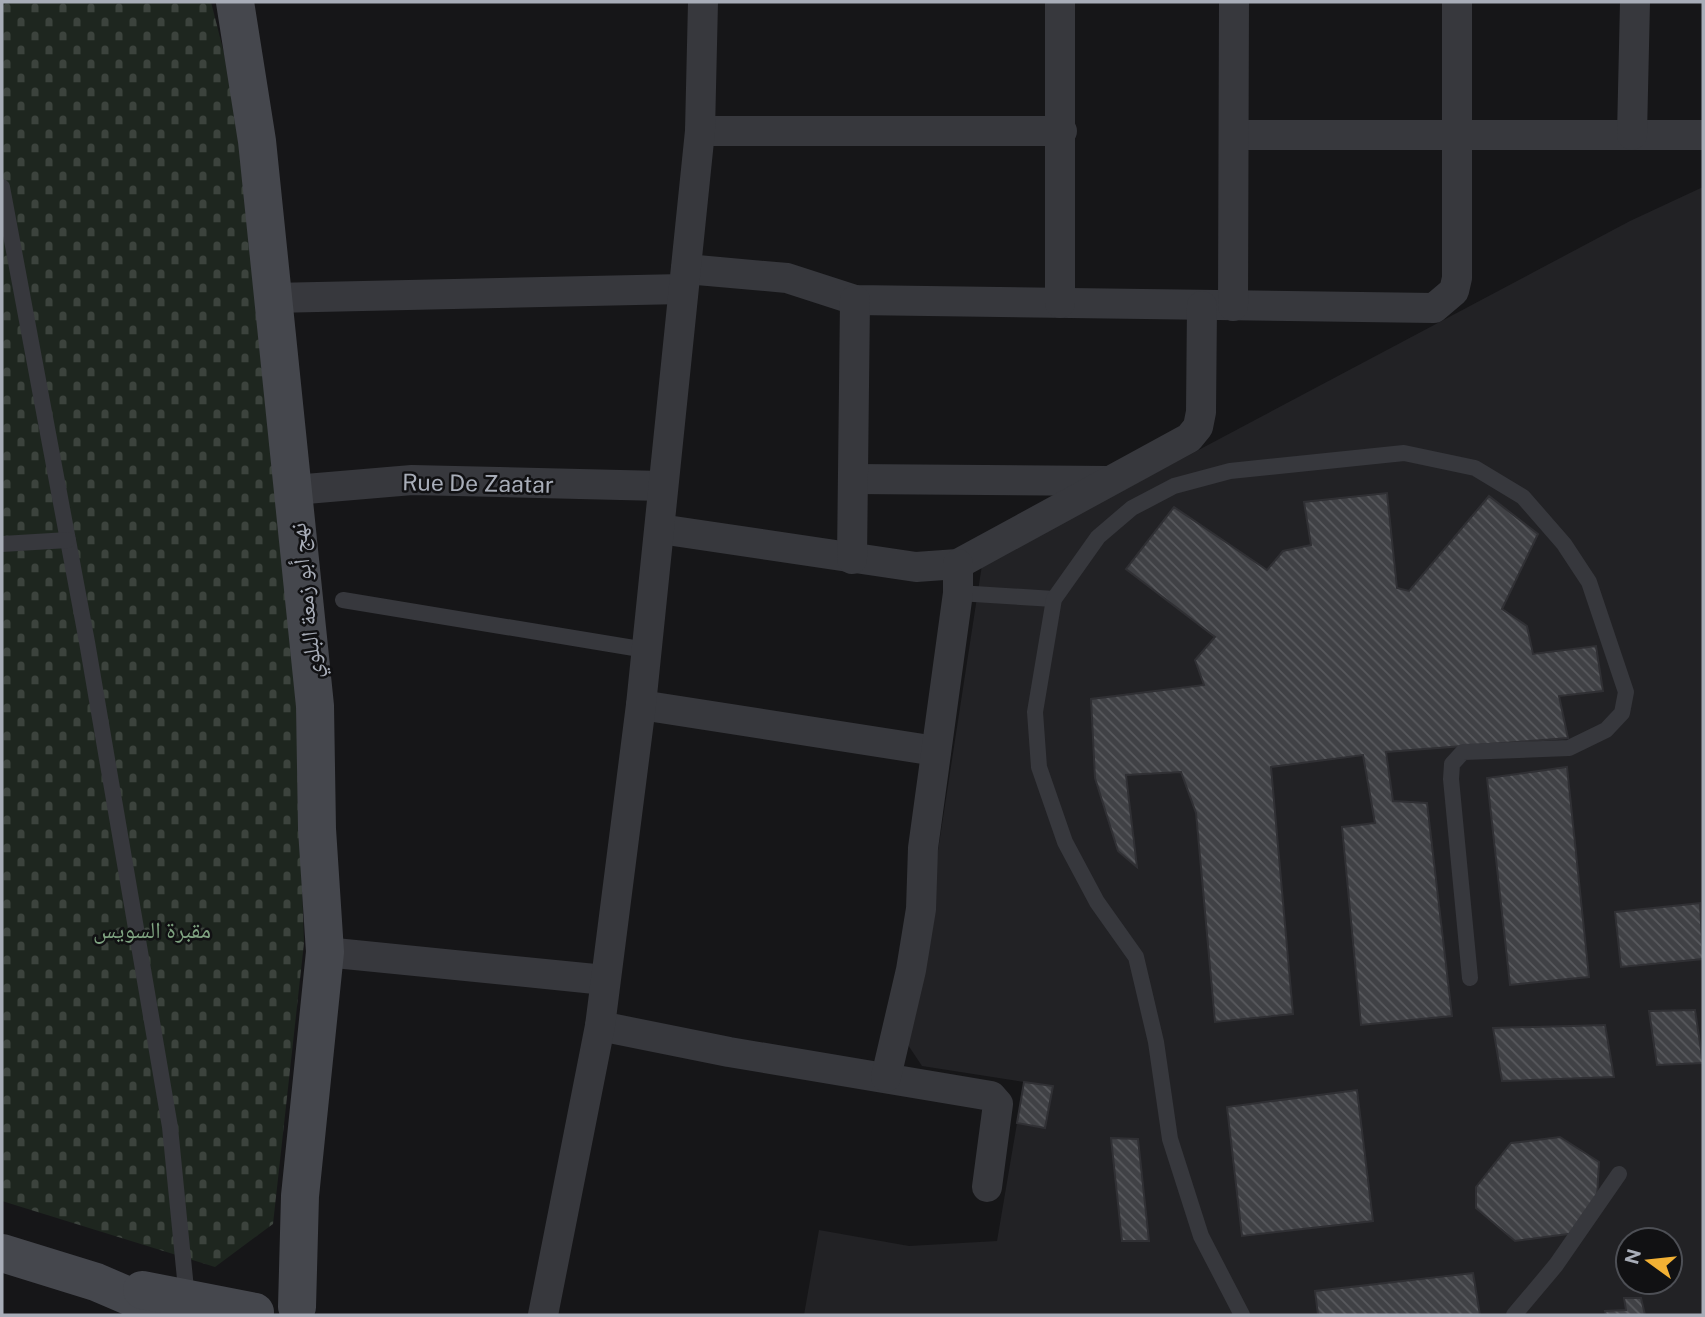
<svg xmlns="http://www.w3.org/2000/svg" width="1705" height="1317" font-family="'Public Sans','Noto Naskh Arabic',sans-serif">
	<defs>
		<pattern id="cemetery-stones" width="16" height="16" patternUnits="userSpaceOnUse" patternTransform="scale(1.75)"><rect width="16" height="16" fill="#1e261f"/><path d="M2 7V4a2 2 0 0 1 4 0v3zM10 15v-3a2 2 0 0 1 4 0v3z" fill="#3c433d"/></pattern>
		<pattern id="building-back-hatch" width="6" height="6" patternUnits="userSpaceOnUse" patternTransform="scale(1.75)"><rect width="6" height="6" fill="#404145"/><path d="M-1 5l2 2M0 0l6 6M5-1l2 2" fill="none" stroke="#595a5e"/></pattern>
	</defs>
	<rect width="100%" height="100%" fill="#161618"/>
	<!-- built -->
	<path fill="#222225" fill-rule="evenodd" d="M1703,187V1315H804L819,1230L909,1246L997,1241L1024,1082L922,1066L908,1045L982,565L1630,221ZM1628,1240H1670V1282H1628Z"/>
	<!-- cemetery -->
	<polygon fill="url(#cemetery-stones)" points="2,2 211,2 240,116 295,676 304,943 273,1224 215,1267 2,1201"/>
	<!-- building -->
	<g fill="url(#building-back-hatch)" stroke="#303034" stroke-width="2">
		<polygon points="1387,493 1397,588 1409,591 1489,496 1538,534 1502,609 1527,626 1533,654 1596,646 1603,691 1559,696 1568,738 1386,752 1393,801 1427,803 1452,1016 1361,1025 1342,827 1375,823 1363,755 1271,767 1293,1014 1215,1022 1196,813 1181,772 1126,775 1137,867 1118,851 1095,778 1091,699 1204,685 1195,660 1215,637 1126,569 1174,507 1267,570 1283,551 1311,545 1304,502"/>
		<polygon points="1567,767 1589,977 1510,985 1487,778"/>
		<polygon points="1700,903 1703,959 1621,967 1615,912"/>
		<polygon points="1695,1010 1703,1063 1657,1065 1649,1011"/>
		<polygon points="1605,1025 1614,1077 1502,1081 1493,1028"/>
		<polygon points="1024,1082 1053,1086 1045,1128 1017,1123"/>
		<polygon points="1357,1090 1373,1221 1242,1236 1227,1107"/>
		<polygon points="1560,1137 1599,1162 1597,1198 1576,1233 1515,1241 1476,1208 1476,1187 1511,1143"/>
		<polygon points="1111,1138 1138,1139 1149,1241 1122,1241"/>
		<polygon points="1473,1273 1480,1315 1318,1315 1315,1291"/>
		<polygon points="1624,1298 1641,1298 1645,1315 1606,1315 1605,1311 1626,1310"/>
	</g>
	<g fill="none" stroke-linecap="round" stroke-linejoin="round">
		<!-- lane -->
		<g stroke="#37383d" stroke-width="16">
			<polyline points="2,187 87,642 170,1127 187,1299"/>
			<polyline points="2,544 68,540"/>
			<polyline points="958,593 1054,599"/>
			<polyline points="343,600 646,650"/>
			<polyline points="1242,1315 1201,1236 1170,1139 1156,1042 1136,957 1097,902 1065,842 1039,767 1035,712 1054,599 1098,537 1132,508 1174,486 1230,471 1404,453 1475,468 1523,497 1564,544 1589,582 1626,692 1622,713 1606,730 1569,748 1463,752 1452,764 1451,779 1470,978"/>
			<polyline points="1514,1315 1556,1265 1619,1174"/>
		</g>
		<!-- street -->
		<g stroke="#37383d" stroke-width="30">
			<polyline points="700,131 1062,131"/>
			<polyline points="1234,135 1703,135"/>
			<polyline points="1632,135 1635,2"/>
			<polyline points="686,269 787,278 855,300 1434,308 1454,291 1457,278 1457,2"/>
			<polyline points="272,298 683,289"/>
			<polyline points="1060,303 1060,2"/>
			<polyline points="1233,306 1234,2"/>
			<polyline points="853,479 1108,481"/>
			<polyline points="294,490 412,480 662,486"/>
			<polyline points="660,529 916,567 958,564 1189,438 1198,427 1201,412 1202,306"/>
			<polyline points="852,559 855,300"/>
			<polyline points="641,705 936,751"/>
			<polyline points="325,952 605,980"/>
			<polyline points="600,1026 729,1052 991,1096 998,1104 987,1187"/>
			<polyline points="886,1077 911,970 921,909 923,848 958,593 958,564"/>
			<polyline points="543,1315 600,1026 641,705 700,131 703,2"/>
		</g>
		<!-- secondary -->
		<g stroke="#45474d" stroke-width="38">
			<polyline points="235,2 257,141 315,706 317,829 325,952 300,1196 297,1307"/>
			<polyline points="2,1253 96,1282 173,1315"/>
			<polyline points="142,1290 255,1312"/>
		</g>
	</g>
	<g text-anchor="middle" dominant-baseline="central" stroke-width="5" stroke-linejoin="round" paint-order="stroke">
		<!-- street labels -->
		<g font-size="23" fill="#a8adb8" stroke="#111113">
			<text transform="translate(478 483) rotate(1)">Rue De Zaatar</text>
			<text transform="translate(305 601) rotate(-96)">نهج أبو زمعة البلوي</text>
		</g>
		<!-- park labels -->
		<g font-size="23" fill="#7fa381" stroke="#111113">
			<text x="152" y="929">مقبرة السويس</text>
		</g>
	</g>
	<!-- border -->
	<rect width="1705" height="1317" fill="none" stroke="#a8adb8" stroke-width="7"/>
	<!-- north arrow -->
	<g transform="translate(1649 1261) rotate(285)"><circle r="33" fill="#111113" stroke="#4d4f55" stroke-width="2"/>
	<path d="M0-5L12 26L0 18L-12 26Z" fill="#f2b134"/>
	<text y="-10" font-size="19" font-weight="bold" text-anchor="middle" fill="#a8adb8">N</text>
	</g>
</svg>
